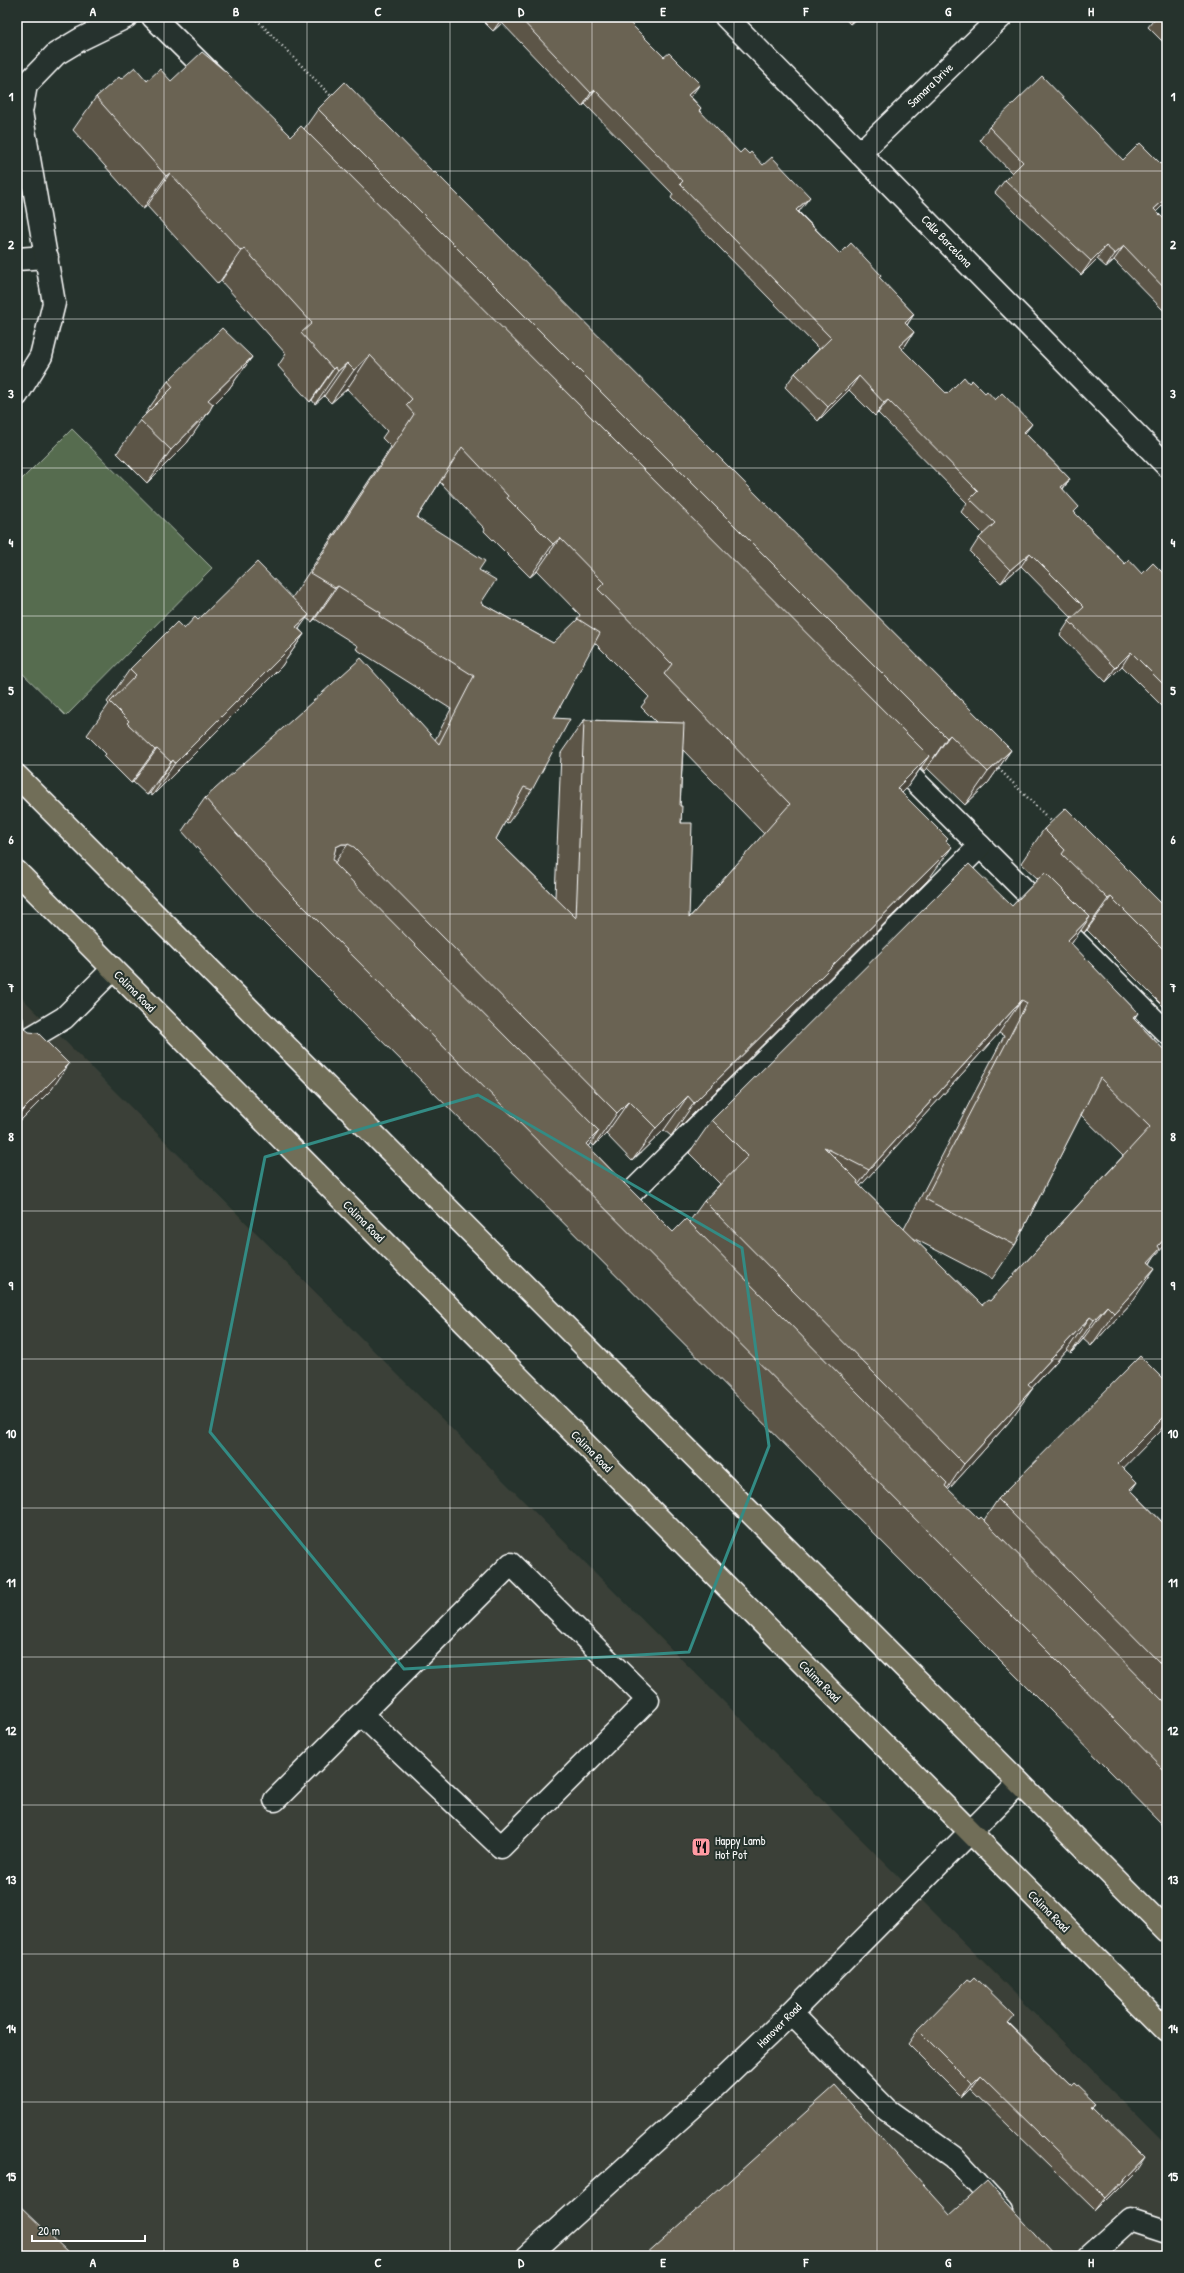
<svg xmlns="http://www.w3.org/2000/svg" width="1184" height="2273" font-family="'Patrick Hand',sans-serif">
	<rect width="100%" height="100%" fill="#26332d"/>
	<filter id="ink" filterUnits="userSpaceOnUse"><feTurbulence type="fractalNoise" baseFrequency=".025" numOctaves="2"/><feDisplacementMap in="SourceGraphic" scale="8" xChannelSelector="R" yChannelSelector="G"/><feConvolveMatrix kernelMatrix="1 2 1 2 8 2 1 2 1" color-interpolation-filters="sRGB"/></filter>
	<g filter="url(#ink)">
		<!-- built -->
		<polygon fill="#3a4138" points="17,993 1167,2146 1167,2256 17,2256"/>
		<!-- green -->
		<polygon fill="#566c50" stroke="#aab6a8" points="72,429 212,568 66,716 17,668 17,484"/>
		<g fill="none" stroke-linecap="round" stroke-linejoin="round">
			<!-- minor casing -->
			<g stroke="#fff" stroke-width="25">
				<g id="minor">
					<polyline points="153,17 216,79"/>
					<polyline points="726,17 1167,466"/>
					<polyline points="860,153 1001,17"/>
					<polyline points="17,259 47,257"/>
					<polyline points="17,395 41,356 54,303 21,112 26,85 56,54 81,39 126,17"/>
					<polyline points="892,758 1167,1033"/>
					<polyline points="17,1046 64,1018 113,969"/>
					<polyline points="627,1197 980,846"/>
					<polyline points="275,1800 511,1564 648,1700 501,1847 361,1714"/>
					<polyline points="791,2013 887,2110 953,2157 1001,2209"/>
					<polyline points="528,2256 706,2095 782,2022 1019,1783"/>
					<polyline points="1090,2256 1130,2220 1167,2232"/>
				</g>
			</g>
			<!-- major casing -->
			<g stroke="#fff" stroke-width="25">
				<g id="major">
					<polyline points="17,776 1167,1931"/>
					<polyline points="17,872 1167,2030"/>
				</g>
			</g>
			<!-- path -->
			<g stroke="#fff" stroke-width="2.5" stroke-dasharray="1 3" stroke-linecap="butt">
				<polyline points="254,17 333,98"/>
				<polyline points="996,766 1053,823"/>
			</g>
			<!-- minor -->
			<use href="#minor" stroke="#26332d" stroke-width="22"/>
			<!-- major -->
			<use href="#major" stroke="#716e59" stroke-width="22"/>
		</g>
		<!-- wall -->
		<g fill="#5b5547" stroke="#fff" fill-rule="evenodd">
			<polygon points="479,17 624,17 691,97 701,108 699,111 740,153 800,210 799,212 840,254 881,275 879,278 914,314 907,325 914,332 905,346 902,349 947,394 969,383 1025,433 1070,479 1063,489 1075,513 1125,564 1142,574 1167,577 1167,711 1122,666 1106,682 1060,635 1069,621 1072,618 1021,566 1001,583 970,552 979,538 983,534 961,512 967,503 878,413 875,416 849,390 818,421 785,387 795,373 819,349 671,198 673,194 585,104 582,107 502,23 493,31"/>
			<polygon points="843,17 858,17 850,24"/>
			<polygon points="1156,17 1167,17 1167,46 1148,27"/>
			<path d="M121,79L171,81L291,136L304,129L318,109L434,173L1011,750L988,783L965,805L927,768L924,772L921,768L906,789L902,793L946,842L928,880L671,1136L664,1130L632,1161L606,1134L594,1146L591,1143L588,1146L618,1177L673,1232L689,1222L704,1201L720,1184L689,1153L712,1120L1012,906L1038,879L1021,863L1044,829L1167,909V1010L1087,930L1084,933L1081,930L1071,944L1138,1013L1134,1019L1167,1053L1154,1257L1150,1264L1132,1302L1091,1346L1083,1339L1071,1353L1067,1350L1032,1388L1009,1422L948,1490L979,1519L984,1520L998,1499L1159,1432L1123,1468L1137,1482L1131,1490L1167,1527V1829L1049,1709L262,921L182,831L205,798L435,740L451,709L356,649L358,646L315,619L312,622L306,618L299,629L304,634L281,667L152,796L150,793L147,795L133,782L131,783L104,756L106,754L87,735L109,704L107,702L130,669L184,629L198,620L292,598L391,447L382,438L387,431L347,389L331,403L324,396L315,404L312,400L310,402L278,366L286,354L221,281L218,284L147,206L143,209L73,130L96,97ZM440,482L485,529L484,531L530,577L537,571L580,615L575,623L553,643L481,603L479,570L417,518ZM594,642L649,697L641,707L656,722L584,720L561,753L555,897L496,839L505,822L508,823L532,790L554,718ZM683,750L764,834L689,918L680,806ZM999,1033L1004,1036L904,1229L860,1186ZM1081,1115L1123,1156L990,1301L982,1305L913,1238L992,1279L1015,1245Z"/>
			<polygon points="989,127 1157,212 1167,222 1167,319 1164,316 1166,313 1114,260 1106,267 1097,259 1081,275 995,193 1005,180 1012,173 980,140"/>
			<polygon points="252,357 228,390 212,406 187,443 147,483 117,453 140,420 146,415 145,414 168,381"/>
			<polygon points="1009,2024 1072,2086 1097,2104 1094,2107 1136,2171 1096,2211 971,2089 962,2098 908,2044 918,2030"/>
		</g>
		<!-- shaded-wall -->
		<g fill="#4a453a" stroke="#fff">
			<polygon points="503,17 506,17 502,23 493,31"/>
			<polygon points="855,17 858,17 850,24"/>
			<polygon points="700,84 690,98 688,95"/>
			<polygon points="595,90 585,104 582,107 591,93"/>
			<polygon points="170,173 147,206 143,209 166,176"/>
			<polygon points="810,197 800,210 787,223 796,210"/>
			<polygon points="1167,197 1167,201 1145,223 1154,209"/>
			<polygon points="1106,246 1097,259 1081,275 1091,261"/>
			<polygon points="1124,246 1114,260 1106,267 1115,254"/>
			<polygon points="244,248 221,281 218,284 241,251"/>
			<polygon points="914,314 905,328 905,323"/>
			<polygon points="914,332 905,346 890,360 899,346"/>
			<polygon points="370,355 347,389 331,403 354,370"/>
			<polygon points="252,357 228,390 185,433 208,400"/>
			<polygon points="347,363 324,396 315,404 338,371"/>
			<polygon points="335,367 312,400 310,402 333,369"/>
			<polygon points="859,376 849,390 818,421 828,407"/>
			<polygon points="888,400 878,413 875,416 884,403"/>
			<polygon points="210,410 187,443 147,483 171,450"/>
			<polygon points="1032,424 1022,437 1024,432"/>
			<polygon points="1070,479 1060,492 1061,487"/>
			<polygon points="560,538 537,571 530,577 553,544"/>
			<polygon points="1030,553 1021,566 1001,583 1010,570"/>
			<polygon points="338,586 315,619 312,622 335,588"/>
			<polygon points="309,615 285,648 296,627"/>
			<polygon points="304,634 281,667 152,796 175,763"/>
			<polygon points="1131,652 1122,666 1106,682 1115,668"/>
			<polygon points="950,735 927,768 924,772 947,738"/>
			<polygon points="157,749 133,782 131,783 155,750"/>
			<polygon points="1011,750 988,783 965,805 988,772"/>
			<polygon points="929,756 906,789 874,821 897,788"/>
			<polygon points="173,760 150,793 147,795 171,762"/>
			<polygon points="342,844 348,844 325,877 336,847"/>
			<polygon points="952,847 928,880 671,1136 694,1103"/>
			<polygon points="1111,897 1087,930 1084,933 1108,899"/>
			<polygon points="1090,917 1067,950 1068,940"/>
			<polygon points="1022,1000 999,1033 845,1203 869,1170"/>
			<polygon points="69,1064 52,1089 17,1124 17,1117 18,1115"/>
			<polygon points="688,1096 664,1130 632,1161 656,1128"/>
			<polygon points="629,1101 606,1134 594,1146 617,1113"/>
			<polygon points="599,1131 576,1164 586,1144"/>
			<polygon points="1167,1236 1167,1243 1154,1257 1137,1282 1139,1274 1158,1246"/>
			<polygon points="1155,1268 1132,1302 1091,1346 1114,1313"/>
			<polygon points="1107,1306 1083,1339 1071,1353 1094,1320"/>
			<polygon points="1090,1317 1067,1350 1005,1417 1028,1384"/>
			<polygon points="1033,1388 1009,1422 941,1498 964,1464"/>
			<polygon points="1167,1414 1167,1421 1159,1432 1095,1497 1118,1463"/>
			<polygon points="1137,1482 1114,1516 1130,1489"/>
			<polygon points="981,2075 971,2089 962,2098 972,2084"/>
			<polygon points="1145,2157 1136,2171 1096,2211 1106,2198"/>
		</g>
		<!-- building -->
		<g fill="#6a6353" stroke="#fff" fill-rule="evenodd">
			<polygon points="519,17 624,17 664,57 669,53 700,84 688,95 701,108 699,110 740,153 744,149 749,154 751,152 763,165 772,157 810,197 796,210 840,254 851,243 881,275 879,277 914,314 905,323 914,332 899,346 947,394 964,377 969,383 972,380 985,393 987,391 995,400 1002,393 1032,424 1024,432 1070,479 1061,487 1079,507 1074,512 1125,564 1129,560 1142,574 1153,563 1167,577 1167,688 1131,652 1115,668 1069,621 1084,607 1030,553 1010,570 979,538 995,523 970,499 978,491 888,400 884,403 859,376 828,407 795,373 831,338 680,184 683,181 595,90 591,93"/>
			<polygon points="1161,17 1167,17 1167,23"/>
			<path d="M202,52L225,71L291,136L301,126L929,756L897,788L948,839L946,841L952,847L694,1103L688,1096L656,1128L629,1101L617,1113L354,847L348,844H342L336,847L333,859L336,865L599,1131L586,1144L618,1177L673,1232L686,1219L947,1483L945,1486L979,1519L981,1517L1167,1705V1773L1072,1676L285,888L205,798L361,658L439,744L474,676L379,616L381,613L338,586L335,588L310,573L414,414L406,405L412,399L370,355L354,370L347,363L338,371L335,367L333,369L301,333L312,323L244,248L241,251L170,173L166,176L96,97L119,77L121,79L135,67L147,81L160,69L171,81ZM462,447L508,496L507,498L553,544L560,538L604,583L598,589L672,664L664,674L790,804L689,918L692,823H681L682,806H680L684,723L584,720L576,918L496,839L524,787L532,790L570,719L554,718L600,633L578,619L553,643L481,603L496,580L479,570L485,561L417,518Z"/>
			<polygon points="1042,76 1123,160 1140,143 1167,170 1167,197 1154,209 1167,222 1167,291 1124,246 1115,254 1106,246 1091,261 1005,180 1023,162 989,127"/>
			<polygon points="345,82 434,173 435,172 1011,750 988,772 950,735 947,738 318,109"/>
			<polygon points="222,328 252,357 208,400 213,404 210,410 171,450 140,420 173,387 168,381"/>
			<polygon points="257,562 309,615 296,627 304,634 175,763 173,760 171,762 157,749 155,750 127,723 129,721 110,702 136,675 130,669 177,622 184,629 195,617 198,620"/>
			<polygon points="1066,808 1167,909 1167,953 1111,897 1108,899 1062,854 1065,850 1044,829"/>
			<path d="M969,864L1012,906L1045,872L1090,917L1068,940L1138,1013L1133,1018L1167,1053V1236L1158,1246L1160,1249L1148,1262L1155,1268L1114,1313L1107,1306L1094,1320L1090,1317L1028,1384L1033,1388L964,1464L704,1201L748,1156L712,1120ZM1022,1000L1027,1003L925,1199L1015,1245L1100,1078L1150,1127L990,1301L988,1300L982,1305L857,1183L858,1181L824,1147L869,1170Z"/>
			<polygon points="17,1012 23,1018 24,1028 29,1032 38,1033 69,1064 18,1115 17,1114"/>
			<polygon points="1140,1356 1167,1383 1167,1414 1118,1463 1137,1482 1130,1489 1167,1527 1167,1670 998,1499"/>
			<polygon points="975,1977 1015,2016 1008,2024 1072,2086 1075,2083 1097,2104 1093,2106 1145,2157 1106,2198 981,2075 972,2084 918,2030 968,1979 971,1981"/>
			<polygon points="835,2086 950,2214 987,2181 1055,2256 645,2256"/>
			<polygon points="17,2203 72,2256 17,2256"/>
		</g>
	</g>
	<!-- marked area -->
	<path fill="none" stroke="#338b84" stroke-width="3" stroke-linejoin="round" d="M478,1095L742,1248L769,1446L689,1652L404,1669L210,1432L265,1157Z"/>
	<!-- grid -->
	<path fill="none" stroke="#fff" stroke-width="1" stroke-opacity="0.55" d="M164,17V2256M307,17V2256M450,17V2256M592,17V2256M734,17V2256M877,17V2256M1020,17V2256M17,171H1167M17,319H1167M17,468H1167M17,616H1167M17,765H1167M17,914H1167M17,1062H1167M17,1211H1167M17,1359H1167M17,1508H1167M17,1657H1167M17,1805H1167M17,1954H1167M17,2102H1167"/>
	<!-- icons -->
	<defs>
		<g id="restaurant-square" transform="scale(1)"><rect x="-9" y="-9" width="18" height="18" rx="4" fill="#ff9aa2" stroke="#26332d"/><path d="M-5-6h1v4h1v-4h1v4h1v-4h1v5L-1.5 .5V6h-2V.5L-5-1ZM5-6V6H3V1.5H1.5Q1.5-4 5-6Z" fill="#111"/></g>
	</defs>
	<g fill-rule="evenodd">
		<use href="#restaurant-square" x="701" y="1847"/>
	</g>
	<g text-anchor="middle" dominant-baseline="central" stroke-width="4" stroke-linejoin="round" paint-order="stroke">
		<!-- street labels -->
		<g font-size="12" fill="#fff" stroke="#26332d">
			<text transform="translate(930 85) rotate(-44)">Samara Drive</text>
			<text transform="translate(947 241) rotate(46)">Calle Barcelona</text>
			<text transform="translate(135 991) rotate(45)">Colima Road</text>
			<text transform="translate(364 1221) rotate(45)">Colima Road</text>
			<text transform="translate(592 1451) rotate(45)">Colima Road</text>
			<text transform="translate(820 1681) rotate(45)">Colima Road</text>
			<text transform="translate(1049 1911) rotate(45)">Colima Road</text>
			<text transform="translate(779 2025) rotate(-45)">Hanover Road</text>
		</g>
		<!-- poi labels -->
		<g font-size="12" fill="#fff" stroke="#26332d" text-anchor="start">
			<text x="715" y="1840">Happy Lamb<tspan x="715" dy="14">Hot Pot</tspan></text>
		</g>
	</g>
	<!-- margin -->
	<rect width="1184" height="2273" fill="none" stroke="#26332d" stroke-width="44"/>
	<!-- scale -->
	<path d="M32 2235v6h113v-6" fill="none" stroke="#ffffff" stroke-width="2"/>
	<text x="38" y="2235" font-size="12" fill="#ffffff" stroke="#26332d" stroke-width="3" paint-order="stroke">20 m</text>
	<rect x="22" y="22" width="1140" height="2229" fill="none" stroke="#fff" stroke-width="1.5"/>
	<g font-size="13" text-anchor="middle" font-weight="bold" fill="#fff">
		<text x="93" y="16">A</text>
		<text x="236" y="16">B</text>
		<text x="378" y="16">C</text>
		<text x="521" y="16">D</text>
		<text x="663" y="16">E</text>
		<text x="806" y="16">F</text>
		<text x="948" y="16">G</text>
		<text x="1091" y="16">H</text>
		<text x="11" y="101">1</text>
		<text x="1173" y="101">1</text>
		<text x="11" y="249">2</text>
		<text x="1173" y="249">2</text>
		<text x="11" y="398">3</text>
		<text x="1173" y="398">3</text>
		<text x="11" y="547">4</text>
		<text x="1173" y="547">4</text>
		<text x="11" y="695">5</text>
		<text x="1173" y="695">5</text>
		<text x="11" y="844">6</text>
		<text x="1173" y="844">6</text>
		<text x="11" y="992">7</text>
		<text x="1173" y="992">7</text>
		<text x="11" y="1141">8</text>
		<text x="1173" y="1141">8</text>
		<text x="11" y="1290">9</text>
		<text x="1173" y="1290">9</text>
		<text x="11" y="1438">10</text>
		<text x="1173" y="1438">10</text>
		<text x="11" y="1587">11</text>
		<text x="1173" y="1587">11</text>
		<text x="11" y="1735">12</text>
		<text x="1173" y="1735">12</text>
		<text x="11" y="1884">13</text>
		<text x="1173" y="1884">13</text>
		<text x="11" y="2033">14</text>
		<text x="1173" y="2033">14</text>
		<text x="11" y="2181">15</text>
		<text x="1173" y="2181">15</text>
		<text x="93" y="2267">A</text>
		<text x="236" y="2267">B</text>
		<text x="378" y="2267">C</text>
		<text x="521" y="2267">D</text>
		<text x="663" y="2267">E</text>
		<text x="806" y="2267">F</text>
		<text x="948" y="2267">G</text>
		<text x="1091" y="2267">H</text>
	</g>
</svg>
